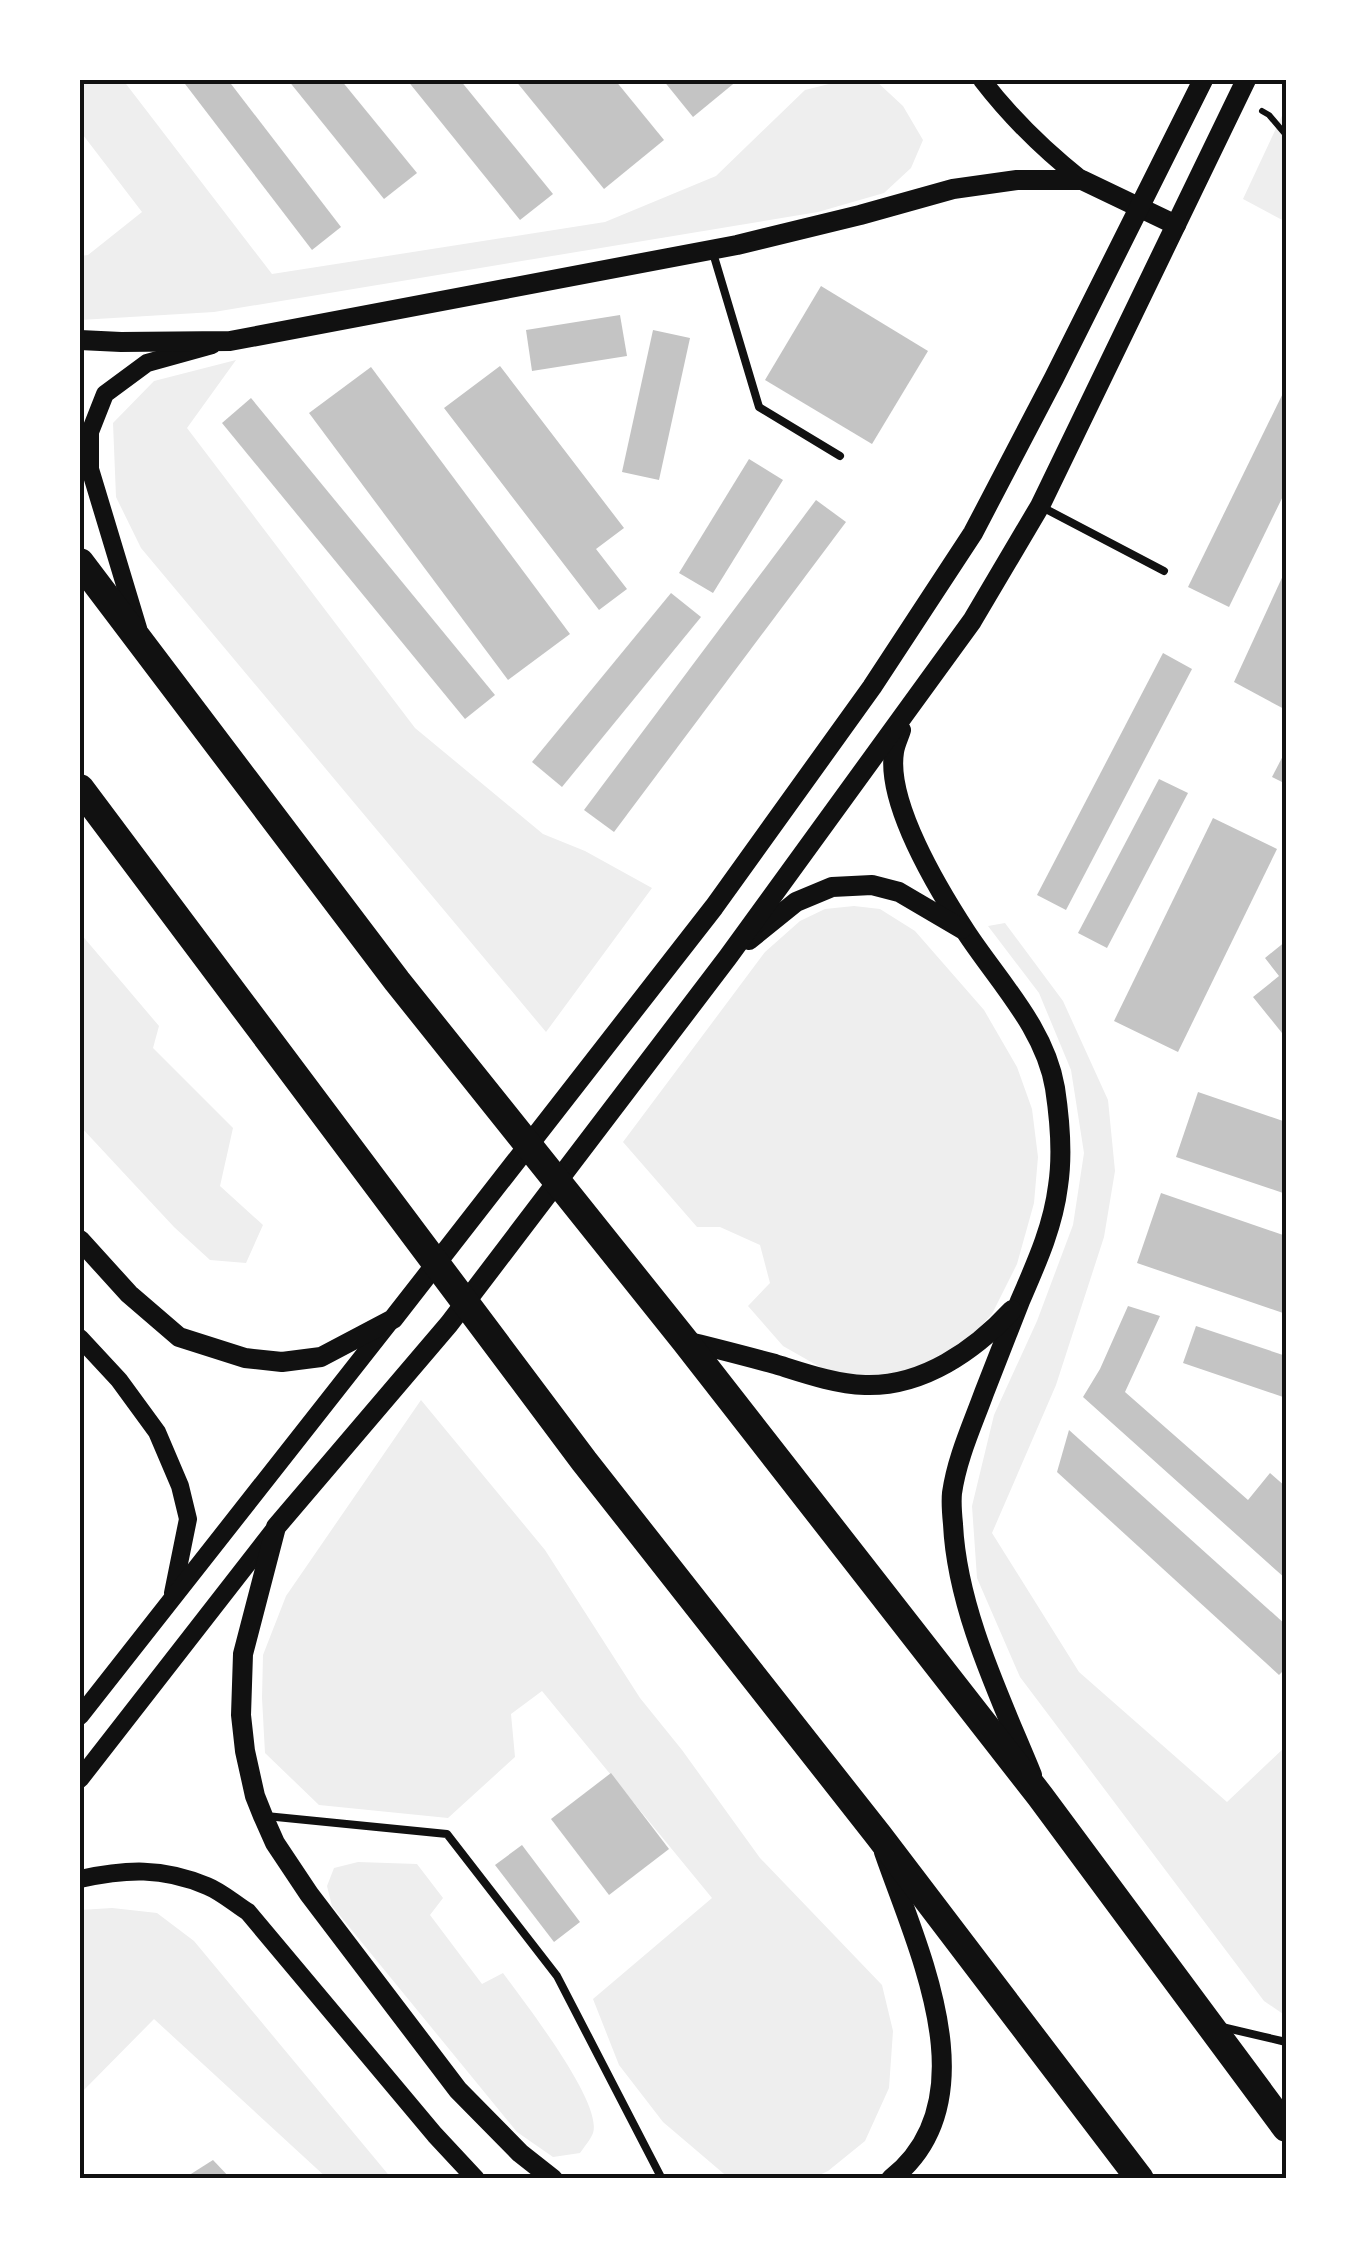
<svg xmlns="http://www.w3.org/2000/svg" width="1366" height="2259" font-family="Commissioner,sans-serif">
	<rect width="100%" height="100%" fill="#fff"/>
	<!-- green -->
	<g fill="#eee">
		<polygon points="80,80 123,80 272,274 605,222 716,176 805,90 845,80 875,80 903,106 923,140 911,168 884,193 818,212 214,312 80,320 80,256 88,255 142,212 80,131"/>
		<polygon points="1286,107 1286,222 1243,199"/>
		<polygon points="236,360 187,428 415,728 543,834 585,851 652,888 546,1032 141,548 116,497 113,423 154,381"/>
		<polygon points="854,906 880,909 915,931 984,1010 1017,1067 1032,1109 1038,1157 1034,1203 1017,1264 992,1314 958,1351 878,1381 834,1375 783,1346 748,1306 770,1283 760,1245 720,1227 697,1227 623,1142 765,952 800,921 825,909"/>
		<polygon points="1005,923 1063,1001 1108,1100 1115,1171 1104,1237 1056,1385 992,1533 1079,1672 1227,1802 1286,1746 1286,2016 1264,2001 1020,1677 977,1578 972,1506 994,1415 1037,1321 1073,1225 1084,1153 1071,1070 1039,993 988,926"/>
		<polygon points="80,933 159,1026 153,1048 233,1128 220,1186 263,1225 246,1263 210,1260 174,1227 80,1126"/>
		<polygon points="421,1400 545,1550 640,1698 682,1750 760,1858 882,1985 893,2031 889,2088 865,2141 828,2171 811,2179 730,2179 663,2122 619,2065 593,1999 712,1898 542,1691 511,1714 515,1757 448,1818 319,1805 265,1753 262,1698 263,1655 286,1596"/>
		<path d="M358,1862L417,1864L443,1898L430,1915L482,1984L503,1973C523,2001 603,2102 593,2133C591,2139 584,2147 580,2153L553,2157L517,2132L332,1906L327,1886L334,1868Z"/>
		<polygon points="112,1908 157,1913 194,1941 392,2179 328,2179 154,2019 80,2094 80,1910"/>
	</g>
	<!-- building -->
	<g fill="#c4c4c4">
		<polygon points="182,80 228,80 341,227 312,250"/>
		<polygon points="288,80 341,80 417,173 384,199"/>
		<polygon points="407,80 460,80 553,194 520,220"/>
		<polygon points="515,80 615,80 664,140 604,189"/>
		<polygon points="663,80 738,80 693,117"/>
		<polygon points="821,286 928,351 872,444 765,380"/>
		<polygon points="620,315 627,356 532,371 526,330"/>
		<polygon points="653,330 690,338 659,480 622,472"/>
		<polygon points="500,366 624,528 596,549 627,589 599,610 444,408"/>
		<polygon points="371,367 570,634 508,680 309,413"/>
		<polygon points="1286,387 1286,490 1229,607 1188,587"/>
		<polygon points="251,398 495,695 465,719 222,423"/>
		<polygon points="749,459 783,480 713,593 679,573"/>
		<polygon points="816,500 846,522 614,832 584,810"/>
		<polygon points="1286,569 1286,710 1234,682"/>
		<polygon points="671,593 701,617 562,787 532,762"/>
		<polygon points="1163,653 1192,669 1066,910 1037,895"/>
		<polygon points="1286,750 1286,784 1272,777"/>
		<polygon points="1159,779 1188,793 1107,948 1078,933"/>
		<polygon points="1213,818 1277,849 1178,1052 1114,1021"/>
		<polygon points="1286,941 1286,1038 1253,997 1279,976 1265,958"/>
		<polygon points="1198,1092 1286,1122 1286,1194 1176,1157"/>
		<polygon points="1161,1193 1286,1236 1286,1314 1137,1263"/>
		<polygon points="1128,1306 1160,1316 1125,1392 1248,1500 1270,1473 1286,1487 1286,1579 1083,1397 1100,1369"/>
		<polygon points="1196,1326 1286,1356 1286,1398 1183,1363"/>
		<polygon points="1069,1430 1286,1625 1286,1668 1279,1675 1057,1472"/>
		<polygon points="611,1773 669,1849 609,1895 551,1819"/>
		<polygon points="522,1845 580,1922 554,1942 495,1865"/>
		<polygon points="213,2160 231,2179 183,2179"/>
	</g>
	<g fill="none" stroke-linecap="round" stroke-linejoin="round">
		<!-- path -->
		<polyline stroke="#111" stroke-width="6" points="1262,111 1269,115 1286,135"/>
		<!-- service -->
		<g stroke="#111" stroke-width="8">
			<polyline points="713,253 759,407 840,456"/>
			<polyline points="1040,506 1164,571"/>
			<polyline points="266,1816 447,1834 557,1976 662,2179"/>
			<polyline points="1222,2027 1286,2042"/>
		</g>
		<!-- tertiary -->
		<g stroke="#111" stroke-width="18">
			<path d="M982,80C1012,119 1044,150 1082,180"/>
			<polyline points="138,628 90,469 90,432 105,394 147,363 212,345"/>
			<polyline points="80,1338 119,1380 157,1432 180,1486 188,1519 173,1593"/>
			<polyline points="80,1716 389,1323"/>
			<polyline points="80,1779 273,1531"/>
			<path d="M80,1879C126,1869 162,1867 207,1886C222,1892 235,1904 248,1912L435,2135L476,2179"/>
		</g>
		<!-- secondary -->
		<g stroke="#111" stroke-width="20">
			<polyline points="80,340 121,342 230,341 737,245 860,215 953,189 1017,180 1082,180 1176,225"/>
			<path d="M901,730C899,737 895,744 894,752C886,803 938,889 966,932C998,981 1045,1028 1055,1088C1060,1121 1063,1154 1058,1186C1053,1227 1036,1264 1020,1301C1008,1331 996,1362 984,1393C972,1426 957,1458 952,1493C951,1503 952,1514 953,1524C957,1609 1000,1697 1032,1775"/>
			<polyline points="749,940 796,902 832,887 872,885 899,892 962,929"/>
			<polyline points="80,1240 129,1294 179,1337 245,1358 282,1362 321,1357 393,1319 714,907 872,687 973,533 1054,378 1203,80"/>
			<path d="M685,1341C715,1348 745,1356 775,1364C804,1373 835,1384 865,1385C923,1387 975,1350 1012,1310"/>
			<path d="M884,1852C917,1948 992,2100 891,2179"/>
			<polyline points="553,2179 520,2153 458,2090 309,1894 275,1843 263,1816 255,1796 245,1751 241,1715 243,1654 276,1527 449,1324 728,957 972,621 1040,506 1246,80"/>
		</g>
		<!-- trunk -->
		<g stroke="#111" stroke-width="28">
			<polyline points="80,562 397,981 685,1341 1040,1796 1286,2128"/>
			<polyline points="80,788 584,1461 879,1836 1140,2179"/>
		</g>
	</g>
	<!-- border -->
	<rect width="1366" height="2259" fill="none" stroke="#ffffff" stroke-width="165"/>
	<rect x="82" y="82" width="1202" height="2094" fill="none" stroke="#111" stroke-width="4"/>
</svg>
